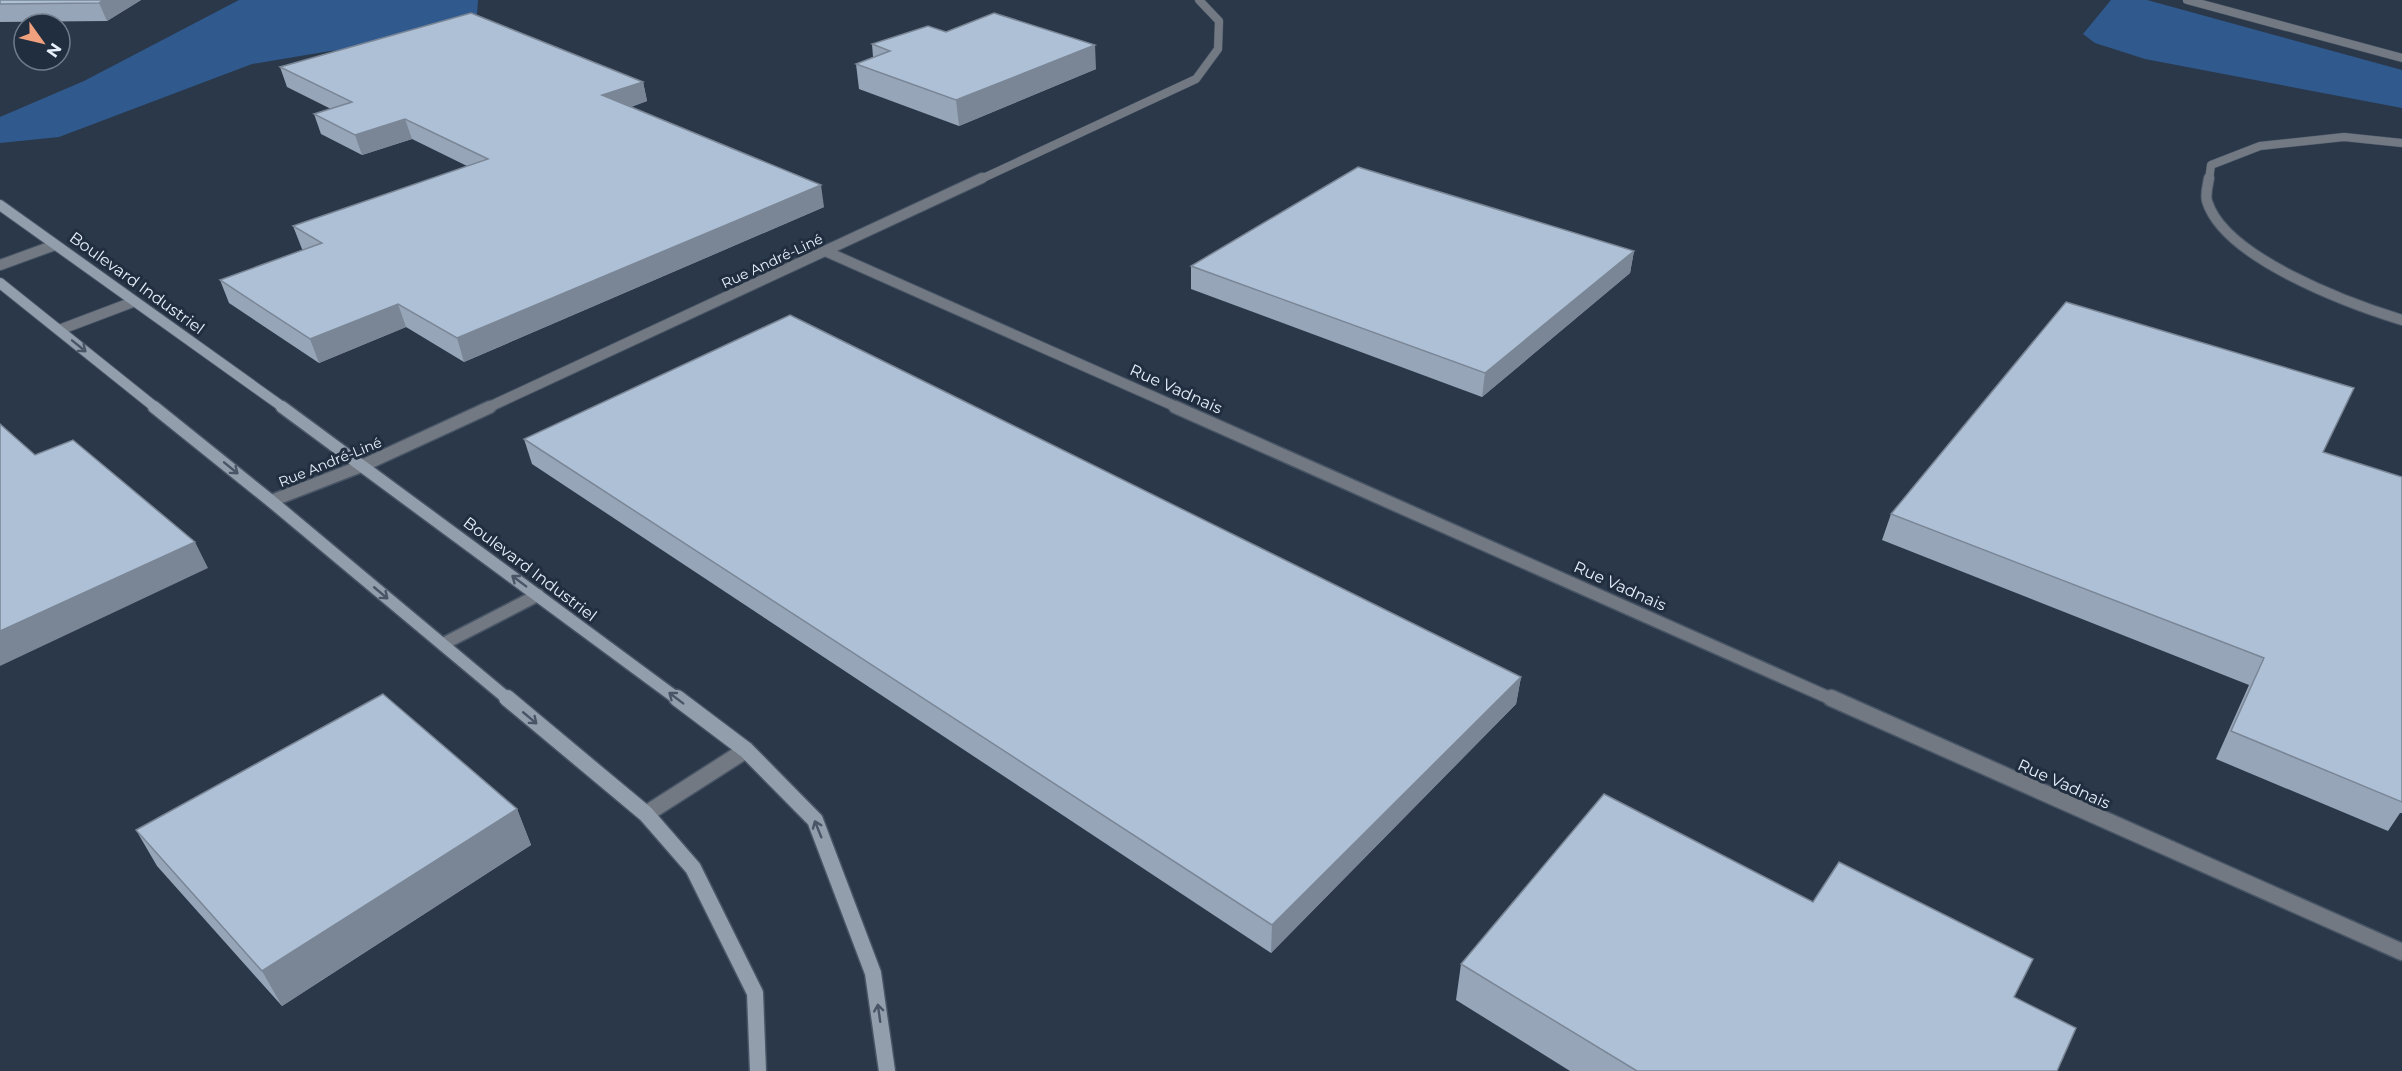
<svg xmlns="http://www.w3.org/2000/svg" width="2402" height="1071" font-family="Montserrat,sans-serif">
	<rect width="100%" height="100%" fill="#2a384a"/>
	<!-- green -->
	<g fill="#305a8e">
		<polygon points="239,0 478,0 477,14 459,29 415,44 330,51 252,64 59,137 0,143 0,117 84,81"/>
		<polygon points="2111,0 2147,0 2402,70 2402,108 2145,59 2095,43 2083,34"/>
	</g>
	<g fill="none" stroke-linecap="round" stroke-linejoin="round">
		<!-- lane-far3 casing -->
		<g stroke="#485566" stroke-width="9">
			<polyline id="lane-far3" points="2209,180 2211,165 2260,146 2344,137 2402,143"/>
		</g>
		<!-- lane-far2 casing -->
		<g stroke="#485566" stroke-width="12">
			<g id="lane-far2">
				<path d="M2209,178C2208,185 2205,194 2207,201C2224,258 2350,304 2402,320"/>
				<polyline points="0,265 55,245"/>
				<polyline points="59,330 133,302"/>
			</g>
		</g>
		<!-- lane-far1 casing -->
		<g stroke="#485566" stroke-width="15">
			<polyline id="lane-far1" points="443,644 538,595"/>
		</g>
		<!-- lane casing -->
		<g stroke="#485566" stroke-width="19">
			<polyline id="lane" points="646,814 746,750"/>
		</g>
		<!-- street-far3 casing -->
		<g stroke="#485566" stroke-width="9">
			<g id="street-far3">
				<polyline points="2187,0 2402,58"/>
				<polyline points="979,180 1196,79 1218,49 1219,21 1199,0"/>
			</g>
		</g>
		<!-- street-far2 casing -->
		<g stroke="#485566" stroke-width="12">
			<g id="street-far2">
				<polyline points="825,251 1179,408"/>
				<polyline points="487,408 982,178"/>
			</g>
		</g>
		<!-- street-far1 casing -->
		<g stroke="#485566" stroke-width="15">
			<g id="street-far1">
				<polyline points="1175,407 1834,700"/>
				<polyline points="271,501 364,465 490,407"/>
			</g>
		</g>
		<!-- street casing -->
		<g stroke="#485566" stroke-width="19">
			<polyline id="street" points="1831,698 2402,952"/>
		</g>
		<!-- secondary-far2 casing -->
		<g stroke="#485566" stroke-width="12">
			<g id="secondary-far2">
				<polyline points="0,205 284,408"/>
				<polyline points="0,283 156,408"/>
			</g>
		</g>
		<!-- secondary-far1 casing -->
		<g stroke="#485566" stroke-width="15">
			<g id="secondary-far1">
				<polyline points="154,407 271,501 509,700"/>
				<polyline points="282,407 679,700"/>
			</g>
		</g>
		<!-- secondary casing -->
		<g stroke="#485566" stroke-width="19">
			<g id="secondary">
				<polyline points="507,698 646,814 693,868 755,993 758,1071"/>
				<polyline points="677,698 746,750 815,820 873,973 887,1071"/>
			</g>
		</g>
		<!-- lane-far3 -->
		<use href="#lane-far3" stroke="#727982" stroke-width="8"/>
		<!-- lane-far2 -->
		<use href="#lane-far2" stroke="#727982" stroke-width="10"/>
		<!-- lane-far1 -->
		<use href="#lane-far1" stroke="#727982" stroke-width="12"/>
		<!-- lane -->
		<use href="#lane" stroke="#727982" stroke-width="16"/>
		<!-- street-far3 -->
		<use href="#street-far3" stroke="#727982" stroke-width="8"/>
		<!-- street-far2 -->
		<use href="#street-far2" stroke="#727982" stroke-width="10"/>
		<!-- street-far1 -->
		<use href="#street-far1" stroke="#727982" stroke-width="12"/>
		<!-- street -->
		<use href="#street" stroke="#727982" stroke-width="16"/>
		<!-- secondary-far2 -->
		<use href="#secondary-far2" stroke="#929eac" stroke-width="10"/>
		<!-- secondary-far1 -->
		<use href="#secondary-far1" stroke="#929eac" stroke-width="12"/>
		<!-- secondary -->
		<use href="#secondary" stroke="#929eac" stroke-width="16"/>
	</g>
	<!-- wall -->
	<g fill="#96a5b8">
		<polygon points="0,0 141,0 107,21 0,22"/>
		<polygon points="946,32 1096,69 959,126 859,89 856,64 873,57 872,44"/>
		<polygon points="280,67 643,82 647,101 631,107 824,207 464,362 406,327 319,363 229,303 220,280 304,250 302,249 293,226 467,166 412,139 362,155 321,134 314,114 331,109 287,87"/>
		<polygon points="1634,251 1630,273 1482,397 1191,289 1191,266"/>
		<polygon points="524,439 1521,677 1516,704 1271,953 532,464"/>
		<polygon points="2323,452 2402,477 2402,813 2400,813 2388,831 2216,759 2249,685 1882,540 1891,514"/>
		<polygon points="517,809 531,845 282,1006 157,866 136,830"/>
		<polygon points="1813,902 2014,997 2057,1071 1570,1071 1456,1000 1461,964"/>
	</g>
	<!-- shaded-wall -->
	<g fill="#7a8696">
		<polygon points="104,0 141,0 107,21 99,3"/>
		<polygon points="1095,45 1096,69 959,126 956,100"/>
		<polygon points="643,82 647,101 607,115 602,95"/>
		<polygon points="405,119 412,139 362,155 355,135"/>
		<polygon points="821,185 824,207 464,362 457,338"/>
		<polygon points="1634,251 1630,273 1482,397 1485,373"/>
		<polygon points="398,304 406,327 319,363 310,339"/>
		<polygon points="195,542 208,568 0,666 0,631"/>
		<polygon points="1521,677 1516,704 1271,953 1272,925"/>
		<polygon points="517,809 531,845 282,1006 262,971"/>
	</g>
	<!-- building -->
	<g fill="#aec0d6" stroke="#7a8696" stroke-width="1.5">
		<polygon points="0,0 104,0 99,3 0,4"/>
		<polygon points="471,13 643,82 602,95 821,185 457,338 398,304 310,339 220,280 322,243 293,226 488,159 405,119 355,135 314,114 352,102 280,67"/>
		<polygon points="994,13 1095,45 956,100 856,64 890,51 872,44 928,26 946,32"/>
		<polygon points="1358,167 1634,251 1485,373 1191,266"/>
		<polygon points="2066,302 2354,388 2323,452 2402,477 2402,802 2231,731 2264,658 1891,514"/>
		<polygon points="790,315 1521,677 1272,925 524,439"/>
		<polygon points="0,424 35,455 73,440 195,542 0,631"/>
		<polygon points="383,694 517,809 262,971 136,830"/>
		<polygon points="1604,794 1813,902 1839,862 2033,959 2014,997 2076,1028 2057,1071 1637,1071 1461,964"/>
	</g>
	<!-- one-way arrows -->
	<defs><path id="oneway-shaft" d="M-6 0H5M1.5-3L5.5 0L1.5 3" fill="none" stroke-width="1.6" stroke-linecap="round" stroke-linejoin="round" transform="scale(1.5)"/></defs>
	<g stroke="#485566">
		<use href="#oneway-shaft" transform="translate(79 346) rotate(39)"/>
		<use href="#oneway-shaft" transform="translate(231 468) rotate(39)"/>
		<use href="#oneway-shaft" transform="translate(519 581) rotate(-143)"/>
		<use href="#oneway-shaft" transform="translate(381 593) rotate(40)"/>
		<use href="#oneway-shaft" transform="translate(676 698) rotate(-143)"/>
		<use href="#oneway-shaft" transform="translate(530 718) rotate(40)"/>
		<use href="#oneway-shaft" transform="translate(818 829) rotate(-112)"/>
		<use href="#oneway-shaft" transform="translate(879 1013) rotate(-98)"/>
	</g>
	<g text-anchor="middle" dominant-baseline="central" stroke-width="6" stroke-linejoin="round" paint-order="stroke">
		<!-- far-street labels -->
		<g font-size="14" fill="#e7f0fb" stroke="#202e40">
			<text transform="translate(772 261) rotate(-25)">Rue André-Liné</text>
			<text transform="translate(330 462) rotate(-22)">Rue André-Liné</text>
		</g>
		<!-- street labels -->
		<g font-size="16" fill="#e7f0fb" stroke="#202e40">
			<text transform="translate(137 283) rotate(36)">Boulevard Industriel</text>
			<text transform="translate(1176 389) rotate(24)">Rue Vadnais</text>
			<text transform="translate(530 569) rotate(37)">Boulevard Industriel</text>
			<text transform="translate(1620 586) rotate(24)">Rue Vadnais</text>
			<text transform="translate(2064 784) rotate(24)">Rue Vadnais</text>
		</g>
	</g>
	<!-- north arrow -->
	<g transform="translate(42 42) rotate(124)"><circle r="28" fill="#202e40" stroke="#707c8b" stroke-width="1.5"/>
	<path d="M0-4.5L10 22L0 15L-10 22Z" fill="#f1a17d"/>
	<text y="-9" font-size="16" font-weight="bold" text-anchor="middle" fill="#e7f0fb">N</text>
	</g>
</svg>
